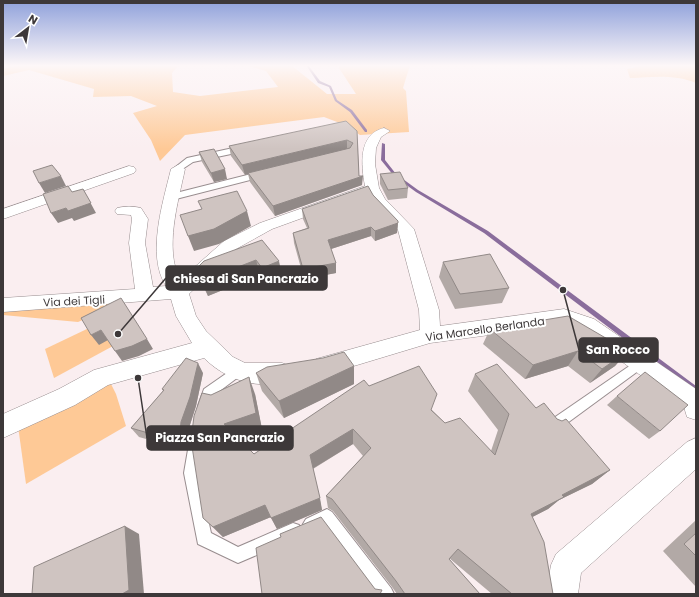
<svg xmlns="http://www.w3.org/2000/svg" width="699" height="597" font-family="Poppins,sans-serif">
	<rect width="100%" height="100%" fill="#faeef0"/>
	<!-- green -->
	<g fill="#fec996">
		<polygon points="21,65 176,65 178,66 172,73 173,92 200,96 278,87 266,71 245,65 291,65 327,94 356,94 339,68 339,65 410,65 403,88 406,91 409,132 360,135 345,125 324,117 185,135 160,161 151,140 133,113 157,106 131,96 93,97 94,89 29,70 3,76 3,69"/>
		<path d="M645,65H696V83C675,74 652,77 630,78L627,69Z"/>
		<polygon points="128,301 78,322 3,315 3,310"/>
		<polygon points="89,328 109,340 113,346 54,378 45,349"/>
		<polygon points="109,380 116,394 126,426 26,484 18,426"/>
	</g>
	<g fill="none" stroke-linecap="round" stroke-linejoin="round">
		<!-- stream -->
		<g fill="#8a6d9c" fill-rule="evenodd">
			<polygon points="306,65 308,65 320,81 331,86 337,100 352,110 367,130 367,132 365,132 350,112 335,101 329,87 318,83"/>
			<polygon points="382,143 385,144 385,160 396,174 418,190 488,231 696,386 696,393 694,392 484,233 416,192 394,176 381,160"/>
		</g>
		<!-- service casing -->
		<g stroke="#988d8f" stroke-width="2">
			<g id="service">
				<polygon points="641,358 645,360 647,363 645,366 555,432 550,434 545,432 543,428 545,424"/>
				<polygon points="237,366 241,367 243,371 241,375 213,396 208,410 204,412 200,410 198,406 204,389"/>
				<polygon points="195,436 200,438 202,443 198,473 211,533 238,547 293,523 299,525 301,531 299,537 238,563 198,544 184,473 190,438"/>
				<polygon points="327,509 332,512 391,588 394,594 374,594 324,526 311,532 306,529 303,524 306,519"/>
			</g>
		</g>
		<!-- pedestrian casing -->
		<g stroke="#988d8f" stroke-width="2">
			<g id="pedestrian">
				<polygon points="247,145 251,148 250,150 193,162 178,172 173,169 187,158"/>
				<polygon points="267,170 272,173 270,175 172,200 167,197 168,195"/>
			</g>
		</g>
		<!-- minor casing -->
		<g stroke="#988d8f" stroke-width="1">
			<g id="minor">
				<path d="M384,128L390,131L381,137L376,148L375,164L379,188L385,199L414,229L439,310L440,326L564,309L594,319L696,389V420L687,417L684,407L580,331L563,325L430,343L324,375L316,373L313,366L316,359L420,330L419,310L398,230L374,204L368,194L272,229L236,249L189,294L196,316L206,331L233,357L245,363H282L290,366L293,373L290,380C259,391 226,380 204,358L108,385L75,405L3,438V414L59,389L94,370L192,343L176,316L171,299L3,312V298L135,289L129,243L132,219L131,215L117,214L115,211L117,208C125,206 133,206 141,208L148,219L145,243L153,287L166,286C146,255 163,202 171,169L178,165L185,169C178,203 164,248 180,280L224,241L260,223L365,186C361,165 358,134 384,128Z"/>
				<polygon points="129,166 134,167 136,170 134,173 3,219 3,209"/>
				<polygon points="696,438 696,469 581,573 578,594 546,594 551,565 556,554 687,442"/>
			</g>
		</g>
		<!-- service -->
		<use href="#service" fill="#fff" fill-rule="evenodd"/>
		<!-- pedestrian -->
		<use href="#pedestrian" fill="#fff" fill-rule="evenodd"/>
		<!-- minor -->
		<use href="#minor" fill="#fff" fill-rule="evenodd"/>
	</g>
	<!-- wall -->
	<g fill="#b2a9a6">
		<polygon points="357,131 359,176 362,185 275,216 250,182 248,174 245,175 231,156 229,146"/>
		<polygon points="199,152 227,179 214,182 202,162"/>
		<polygon points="380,174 408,188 407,198 388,200 380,184"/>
		<polygon points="373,195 398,223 397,233 375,241 371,236 331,249 336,263 336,273 304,279 294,243 293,233 307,228 303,219 302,209"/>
		<polygon points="262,240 282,276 265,283 260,275 208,296 202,284 196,269"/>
		<polygon points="443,262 509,288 502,303 455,309 439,277"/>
		<polygon points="490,329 628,351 615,366 590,383 568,366 525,379 483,344"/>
		<polygon points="354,366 354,384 284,418 262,391 256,373"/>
		<polygon points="203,373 196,406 188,431 185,450 139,437 131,428 163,391 162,389"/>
		<polygon points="475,374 536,408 557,419 610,470 592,484 559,500 548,509 532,517 553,594 492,594 449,558 449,559 480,594 397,594 392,587 333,511 328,508 326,496 363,456 353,444 313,469 322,510 277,529 271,517 223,537 203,518 211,395 255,394 262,429 237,438 254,454 369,386 432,410 445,423 491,451 498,430 468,391"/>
		<polygon points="617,396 660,431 649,439 607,405"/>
		<polygon points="696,520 696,587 663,551"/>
	</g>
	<!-- shaded-wall -->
	<g fill="#918987">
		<polygon points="347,140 347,150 248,173 248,174 245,175 242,165"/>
		<polygon points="225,169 227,179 214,182 211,173"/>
		<polygon points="61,176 66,186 45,193 39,183"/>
		<polygon points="363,176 362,185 275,216 273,206"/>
		<polygon points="83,189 96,213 74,221 72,218 58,223 51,213 66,208"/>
		<polygon points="247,211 251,226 219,244 194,251 188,236"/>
		<polygon points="398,223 397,233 375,241 375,231"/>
		<polygon points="371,227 371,236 328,250 328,240"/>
		<polygon points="256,260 260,275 208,296 202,281"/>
		<polygon points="279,261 282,276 265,283 262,268"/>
		<polygon points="336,263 336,273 304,279 303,269"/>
		<polygon points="101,330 108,340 99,345 91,335"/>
		<polygon points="147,339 153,349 139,356 122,361 115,351"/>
		<polygon points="578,351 568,366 525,379 533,365"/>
		<polygon points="628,351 615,366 590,383 602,369"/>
		<polygon points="198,363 203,373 196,406 188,431 185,450 179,442 181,422"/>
		<polygon points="354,366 354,384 284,418 279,401"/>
		<polygon points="249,377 255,394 262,429 232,440 224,424"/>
		<polygon points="353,429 353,444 312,469 310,455"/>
		<polygon points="610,470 592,484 559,500 548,509 517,525 531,514 562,495"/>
		<polygon points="320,498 322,510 277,529 271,518"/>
		<polygon points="265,505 271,517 223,537 213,527"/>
		<polygon points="125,526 139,534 144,594 122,594"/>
	</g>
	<!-- building -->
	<g fill="#cfc4c1" stroke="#918987">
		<polygon points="346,121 357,131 359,176 363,176 273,206 248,173 350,148 353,143 347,140 242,165 229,146"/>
		<polygon points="214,149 225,169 211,173 199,152"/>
		<polygon points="52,165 61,176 39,183 33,171"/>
		<polygon points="400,172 408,188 388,190 380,174"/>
		<polygon points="68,186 72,192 83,189 91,203 68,211 66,208 51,213 43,194"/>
		<polygon points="368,186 373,195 398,221 398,223 375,231 371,227 328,240 336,263 303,269 293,233 309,228 302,209"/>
		<polygon points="237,191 247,211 214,229 188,236 180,215 202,209 198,201"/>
		<polygon points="262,240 279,261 262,268 256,260 202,281 196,269 204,261"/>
		<polygon points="490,254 509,288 460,294 443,262"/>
		<polygon points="121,298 147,339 132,346 115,351 101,330 91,335 81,318"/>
		<polygon points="568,316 628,351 602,369 578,351 533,365 490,329"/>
		<polygon points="344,352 354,366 279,401 256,373 267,367 323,358"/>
		<polygon points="186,358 198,363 190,397 181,422 179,442 131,428 164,390 162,389"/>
		<polygon points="497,364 536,408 544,403 557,419 562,421 566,419 610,470 562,495 564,497 531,514 544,542 553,594 512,594 458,549 449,559 480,594 405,594 396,581 332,499 326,496 371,448 353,429 310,455 320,498 271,518 265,505 213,527 203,518 191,440 194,416 202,393 211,395 249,377 256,413 224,424 254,454 364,380 369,386 419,366 437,394 431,410 445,423 460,418 495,455 509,414 475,374"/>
		<polygon points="645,372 688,405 660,431 617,396"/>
		<polygon points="321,517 375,589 382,590 380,594 262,594 256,548 281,537 280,534"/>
		<polygon points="125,526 129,590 122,594 32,594 34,567"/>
		<polygon points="696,533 696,556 684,544"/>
	</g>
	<!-- sky -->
	<linearGradient id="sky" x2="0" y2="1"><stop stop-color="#8fa1db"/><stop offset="0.44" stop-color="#fdf7f8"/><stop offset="1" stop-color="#fdf7f8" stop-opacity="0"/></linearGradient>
	<rect width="699" height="149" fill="url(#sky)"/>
	<g text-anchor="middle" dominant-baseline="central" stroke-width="4" stroke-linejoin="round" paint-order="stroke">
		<!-- street labels -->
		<g font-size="11" fill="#3d3839" stroke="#fff">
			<text transform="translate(74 301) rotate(-3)">Via dei Tigli</text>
			<text transform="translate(485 329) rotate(-8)">Via Marcello Berlanda</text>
		</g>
	</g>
	<!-- callouts -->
	<path fill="none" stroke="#3d3839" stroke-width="1.5" d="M118 334L166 278M563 290L579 350M138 378L147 438"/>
	<g fill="#3d3839" stroke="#fff" stroke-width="1.5">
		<circle cx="118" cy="334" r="4"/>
		<circle cx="563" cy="290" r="4"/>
		<circle cx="138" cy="378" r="4"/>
	</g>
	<g fill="#3d3839" stroke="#3d3839" stroke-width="1.5">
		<rect x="166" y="266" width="161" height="24" rx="4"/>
		<rect x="579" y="338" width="79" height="24" rx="4"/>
		<rect x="147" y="426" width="146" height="24" rx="4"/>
	</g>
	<g font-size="12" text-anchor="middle" font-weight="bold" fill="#fff">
		<text x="246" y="283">chiesa di San Pancrazio</text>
		<text x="618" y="354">San Rocco</text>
		<text x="220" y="442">Piazza San Pancrazio</text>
	</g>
	<!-- border -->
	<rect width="699" height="597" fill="none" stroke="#3d3839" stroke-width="8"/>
	<!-- north arrow -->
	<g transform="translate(28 28) rotate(31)" stroke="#ffffff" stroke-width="3" paint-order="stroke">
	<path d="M0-3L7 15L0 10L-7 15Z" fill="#3d3839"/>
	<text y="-6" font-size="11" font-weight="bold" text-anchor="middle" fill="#3d3839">N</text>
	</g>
</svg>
